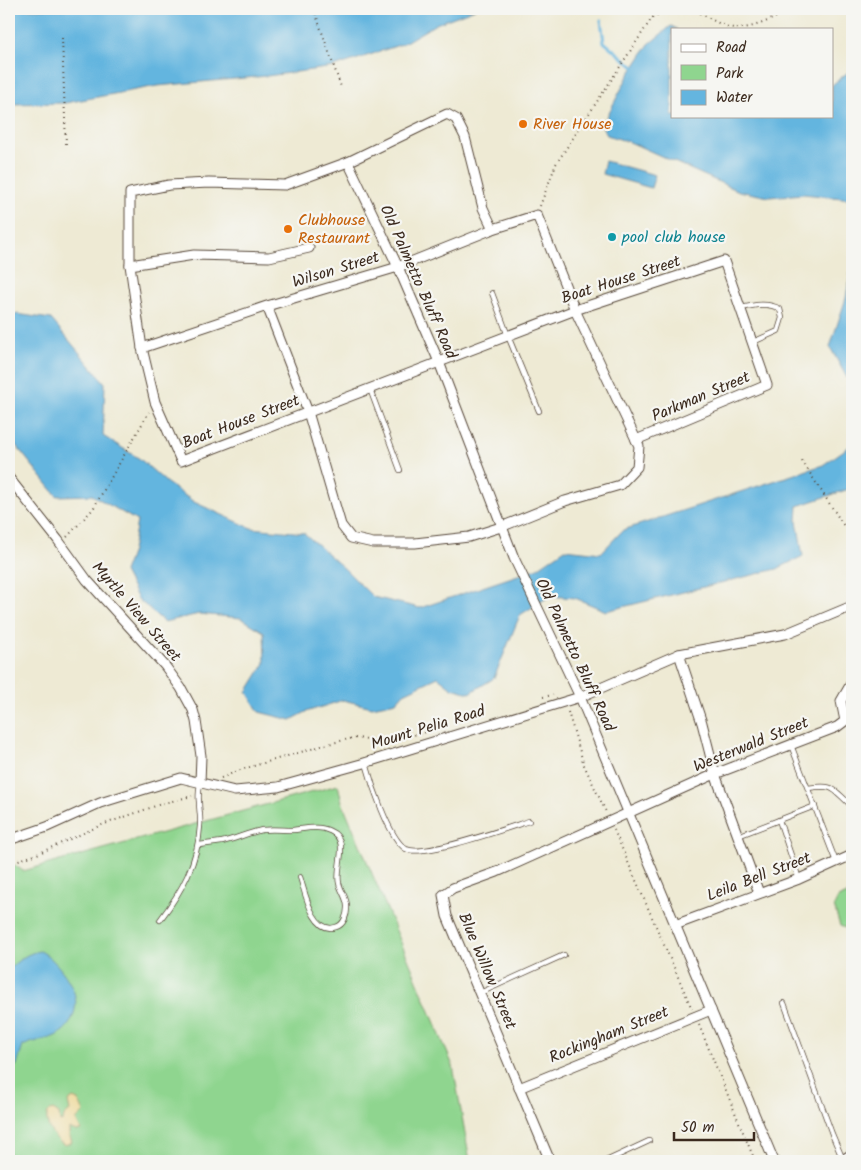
<svg xmlns="http://www.w3.org/2000/svg" width="861" height="1170" font-family="Kalam,sans-serif">
	<rect width="100%" height="100%" fill="#f6f6f2"/>
	<filter id="ink" filterUnits="userSpaceOnUse"><feTurbulence type="fractalNoise" baseFrequency=".02" numOctaves="2"/><feDisplacementMap in="SourceGraphic" scale="10" xChannelSelector="R" yChannelSelector="G"/><feConvolveMatrix kernelMatrix="1 2 1 2 8 2 1 2 1" color-interpolation-filters="sRGB"/></filter>
	<filter id="wash" filterUnits="userSpaceOnUse"><feTurbulence type="fractalNoise" baseFrequency=".0096" numOctaves="4" result="noise"/><feDisplacementMap in="SourceGraphic" scale="20" xChannelSelector="R" yChannelSelector="G"/><feGaussianBlur stdDeviation="1.12" result="paint"/><feColorMatrix in="noise" values="0 0 0 0 0 0 0 0 0 0 0 0 0 0 0 0 0 1.4 0 .05"/><feComposite in="paint" operator="in"/></filter>
	<g filter="url(#wash)">
		<rect width="100%" height="100%" fill="#eeead4"/>
		<!-- green -->
		<g fill="#8fd58f" stroke="#658056">
			<polygon points="338,785 342,802 453,1066 470,1161 9,1161 9,861 23,871"/>
			<polygon points="852,892 852,929 850,930 840,926 834,906 838,898"/>
		</g>
		<!-- sand -->
		<path fill="#eeda9e" stroke="#94825e" d="M73,1098L78,1100L84,1112L76,1120L81,1130L76,1131L69,1128V1135L72,1142L65,1145C55,1140 43,1124 48,1112L53,1110L59,1114L60,1122L63,1121L64,1116L70,1111L68,1102Z"/>
		<!-- water -->
		<g fill="#64b5df" stroke="#50707e">
			<polygon points="9,9 475,9 436,24 402,44 334,67 267,76 157,86 65,103 9,104"/>
			<polygon points="671,26 677,29 672,29 672,116 832,116 832,85 852,69 852,199 803,194 769,197 739,191 632,143 607,135 602,126 628,76 649,44"/>
			<polygon points="605,161 655,175 651,188 602,174"/>
			<polygon points="852,263 852,387 830,347 846,298"/>
			<polygon points="9,313 51,319 105,383 103,436 140,459 167,483 194,502 251,528 304,533 346,570 373,597 420,608 536,569 565,549 601,553 623,530 823,465 850,446 852,425 852,488 798,506 797,521 803,556 777,569 606,611 575,598 550,596 520,615 494,678 470,693 452,688 438,677 404,693 396,702 372,707 343,700 306,712 291,720 259,712 247,692 265,663 264,632 241,618 199,614 164,622 138,599 124,572 132,551 137,521 92,495 57,496 9,437"/>
			<path d="M40,951C54,957 72,982 75,996C78,1007 72,1024 63,1031C52,1041 36,1039 23,1046L17,1065L9,1070V970C16,961 29,952 40,951Z"/>
		</g>
		<g fill="none" stroke-linecap="round" stroke-linejoin="round">
			<!-- stream -->
			<polyline stroke="#64b5df" stroke-width="3" points="601,20 604,42 634,67"/>
		</g>
	</g>
	<g filter="url(#ink)">
		<g fill="none" stroke-linecap="round" stroke-linejoin="round">
			<!-- service casing -->
			<g stroke="#564739" stroke-width="6">
				<g id="service">
					<polyline points="492,293 508,336 539,411"/>
					<path d="M741,308C754,305 768,302 780,309L782,318L778,331L753,342"/>
					<polyline points="370,389 400,470"/>
					<polyline points="791,745 836,862"/>
					<path d="M366,763C371,782 389,839 406,849C423,858 507,828 529,821"/>
					<path d="M808,788C836,784 832,789 852,806"/>
					<polyline points="738,836 779,820"/>
					<path d="M199,845C206,844 214,843 222,842C235,839 248,833 262,830C272,829 283,830 293,830C305,829 318,825 330,831C351,840 335,866 339,883C341,892 348,899 347,908C347,915 344,925 336,927C313,935 305,892 300,877"/>
					<polyline points="799,879 779,820 815,806"/>
					<path d="M160,920C182,891 198,862 200,826C201,818 199,810 199,802C198,796 199,790 200,783"/>
					<polyline points="480,993 564,955"/>
					<polyline points="784,1003 832,1134 843,1160"/>
					<polyline points="606,1161 649,1141"/>
				</g>
			</g>
			<!-- minor casing -->
			<g stroke="#564739" stroke-width="11">
				<g id="minor">
					<polyline points="348,162 398,267 439,362 514,558 580,697 774,1161"/>
					<polyline points="493,229 483,208 465,137 456,119 447,114 348,162 285,185 209,183 169,185 130,193 130,265 142,348 155,402 181,461 575,310 724,261 767,385 636,440"/>
					<polyline points="130,265 194,255 269,257 309,248"/>
					<polyline points="142,348 267,306 398,267 493,229 537,215 575,310 639,446 637,467 620,485 565,501 501,527 469,537 415,543 373,543 351,538 341,525 308,412 267,306"/>
					<polyline points="9,478 58,540 87,580 165,666 181,688 193,710 196,721 201,756 200,782"/>
					<polyline points="679,654 702,723 715,774 759,893"/>
					<polyline points="9,840 47,827 100,803 181,778 235,791 278,787 361,764 580,697 679,654 785,634 852,606"/>
					<polyline points="675,925 799,879 852,855"/>
					<polyline points="519,1088 711,1010"/>
					<polyline points="550,1161 447,916 443,895 453,888 497,872 715,774 837,727 845,721 841,701 852,682"/>
					<polyline points="841,1161 852,1154"/>
				</g>
			</g>
			<!-- path -->
			<g stroke="#564739" stroke-width="2" stroke-dasharray="1 4" stroke-linecap="butt">
				<polyline points="314,9 341,87"/>
				<path d="M691,9C703,13 713,22 726,26C746,34 775,18 792,9"/>
				<polyline points="62,38 66,144"/>
				<polyline points="540,206 556,164 652,18 667,9"/>
				<polyline points="802,461 844,526"/>
				<polyline points="67,537 93,509 149,412"/>
				<polyline points="543,697 553,695"/>
				<polyline points="568,712 584,765 606,812"/>
				<polyline points="221,778 240,770 328,744 353,738 391,740 431,731"/>
				<polyline points="614,830 692,1009"/>
				<polyline points="9,863 35,855 99,826 164,803 192,796"/>
				<polyline points="699,1025 755,1161"/>
			</g>
			<!-- service -->
			<use href="#service" stroke="#fff" stroke-width="4.5"/>
			<!-- minor -->
			<use href="#minor" stroke="#fff" stroke-width="9"/>
		</g>
	</g>
	<!-- markers -->
	<g fill="#e8710a" stroke="#f6f6f2" stroke-width="2">
		<circle cx="523" cy="124" r="5"/>
		<circle cx="288" cy="229" r="5"/>
	</g>
	<circle fill="#0f9aa8" stroke="#f6f6f2" stroke-width="2" cx="612" cy="237" r="5"/>
	<g text-anchor="middle" dominant-baseline="central" stroke-width="4.5" stroke-linejoin="round" paint-order="stroke">
		<!-- food labels -->
		<g font-size="16" fill="#c56008" stroke="#f6f6f2" text-anchor="start">
			<text x="533" y="124">River House</text>
			<text x="298" y="220">Clubhouse<tspan x="298" dy="18">Restaurant</tspan></text>
		</g>
		<!-- culture labels -->
		<g font-size="16" fill="#0d838f" stroke="#f6f6f2" text-anchor="start">
			<text x="622" y="237">pool club house</text>
		</g>
		<!-- street labels -->
		<g font-size="16" fill="#3b2a1e" stroke="#f6f6f2">
			<text transform="translate(336 270) rotate(-17)">Wilson Street</text>
			<text transform="translate(621 280) rotate(-18)">Boat House Street</text>
			<text transform="translate(418 282) rotate(66)">Old Palmetto Bluff Road</text>
			<text transform="translate(701 397) rotate(-23)">Parkman Street</text>
			<text transform="translate(241 422) rotate(-21)">Boat House Street</text>
			<text transform="translate(136 612) rotate(49)">Myrtle View Street</text>
			<text transform="translate(575 655) rotate(65)">Old Palmetto Bluff Road</text>
			<text transform="translate(428 728) rotate(-17)">Mount Pelia Road</text>
			<text transform="translate(751 745) rotate(-22)">Westerwald Street</text>
			<text transform="translate(759 877) rotate(-21)">Leila Bell Street</text>
			<text transform="translate(487 971) rotate(67)">Blue Willow Street</text>
			<text transform="translate(609 1035) rotate(-22)">Rockingham Street</text>
		</g>
	</g>
	<!-- margin -->
	<rect width="861" height="1170" fill="none" stroke="#f6f6f2" stroke-width="30"/>
	<!-- legend -->
	<rect x="671" y="28" width="162" height="90" fill="#f6f6f2" stroke="#aba49d"/>
	<rect x="681" y="44" width="25" height="8" fill="#ffffff" stroke="#aba49d"/>
	<text x="716" y="52" font-size="15" fill="#3b2a1e">Road</text>
	<rect x="681" y="65" width="25" height="15" fill="#8fd58f" stroke="#aba49d"/>
	<text x="716" y="78" font-size="15" fill="#3b2a1e">Park</text>
	<rect x="681" y="90" width="25" height="15" fill="#64b5df" stroke="#aba49d"/>
	<text x="716" y="102" font-size="15" fill="#3b2a1e">Water</text>
	<!-- scale -->
	<path d="M674 1132v8h80v-8" fill="none" stroke="#3b2a1e" stroke-width="2.5"/>
	<text x="681" y="1132" font-size="15" fill="#3b2a1e" stroke="#f6f6f2" stroke-width="4" paint-order="stroke">50 m</text>
</svg>
